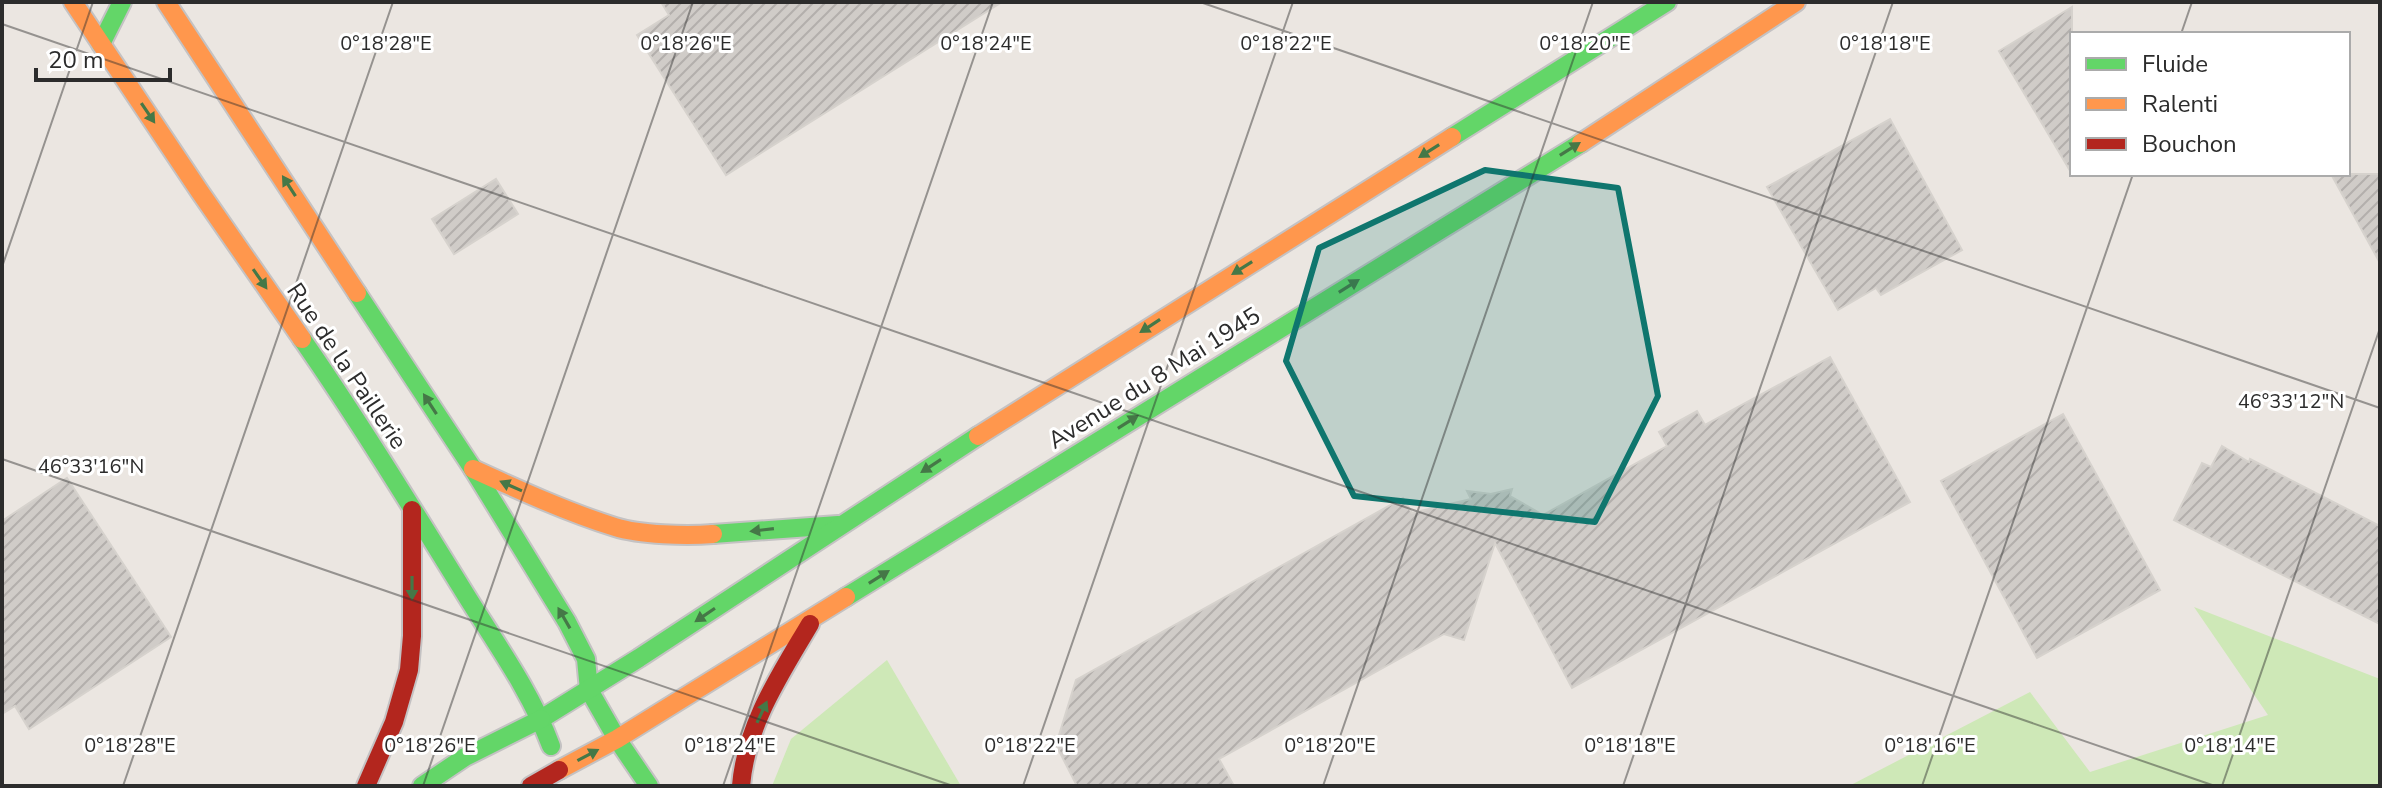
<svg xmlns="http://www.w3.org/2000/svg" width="2382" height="788" font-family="'Nunito Sans',sans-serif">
	<defs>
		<pattern id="building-hatch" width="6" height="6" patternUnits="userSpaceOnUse" patternTransform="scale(2)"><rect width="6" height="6" fill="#d0ccc8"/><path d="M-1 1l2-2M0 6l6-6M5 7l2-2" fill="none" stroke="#b3afac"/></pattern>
	</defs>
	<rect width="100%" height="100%" fill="#ebe6e1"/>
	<!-- grass -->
	<g fill="#cee8b7">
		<polygon points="2194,607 2380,679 2380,786 1849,786 2030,692 2090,772 2268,715"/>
		<polygon points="887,660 961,786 772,786 791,739"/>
	</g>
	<!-- building -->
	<g fill="url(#building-hatch)" stroke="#d6d2cd" stroke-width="2">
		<polygon points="661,2 1002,2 726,175 637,35 669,15"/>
		<polygon points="2072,7 2072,174 1999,51"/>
		<polygon points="1890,119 1962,250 1881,295 1876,288 1838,310 1767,187"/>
		<polygon points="2331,174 2380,174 2380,263"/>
		<polygon points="496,179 518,214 454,254 432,219"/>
		<polygon points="1830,357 1910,502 1572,688 1495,543 1464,640 1444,634 1219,759 1234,786 1077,786 1056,745 1076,680 1403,498 1412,513 1471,499 1467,491 1491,494 1512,489 1510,496 1543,515 1667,446 1659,432 1697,411 1705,425"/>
		<polygon points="2063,414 2160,590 2037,658 1941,481"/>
		<polygon points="2222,446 2249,462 2250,459 2380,526 2380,624 2174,520 2202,463 2211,467"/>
		<polygon points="67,478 171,637 29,729 15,706 2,714 2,521"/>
	</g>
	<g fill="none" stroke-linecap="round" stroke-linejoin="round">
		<!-- fast casing -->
		<g stroke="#c4c2c3" stroke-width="22">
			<g id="fast">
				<polyline points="101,44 122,2"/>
				<polyline points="1452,137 1667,2"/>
				<polyline points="357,293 473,469 567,622 586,659 589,690 617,739 649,786"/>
				<path d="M302,339C358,420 409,503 461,587C492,638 530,689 551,746"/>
				<polyline points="713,534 838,525"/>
				<polyline points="846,597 1581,143"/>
				<polyline points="541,719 639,658 978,436"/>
				<polyline points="422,786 465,757 541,719"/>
			</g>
		</g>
		<!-- slow casing -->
		<g stroke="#c4c2c3" stroke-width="22">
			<g id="slow">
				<polyline points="73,2 200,192 302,339"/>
				<polyline points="166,2 357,293"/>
				<polyline points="1581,143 1796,2"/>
				<polyline points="978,436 1452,137"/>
				<path d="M473,469C519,490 567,512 615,527C640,535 687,536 713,534"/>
				<polyline points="559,770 617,739 846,597"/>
			</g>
		</g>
		<!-- jam casing -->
		<g stroke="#c4c2c3" stroke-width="22">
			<g id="jam">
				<polyline points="366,786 394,722 409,670 412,636 412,510"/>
				<polyline points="531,786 559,770"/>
				<path d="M741,786C746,725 780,675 810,624"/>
			</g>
		</g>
		<!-- fast -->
		<use href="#fast" stroke="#63d668" stroke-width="18"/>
		<!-- slow -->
		<use href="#slow" stroke="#ff974d" stroke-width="18"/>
		<!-- jam -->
		<use href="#jam" stroke="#b3261e" stroke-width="18"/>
	</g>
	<!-- one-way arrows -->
	<defs><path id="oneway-solid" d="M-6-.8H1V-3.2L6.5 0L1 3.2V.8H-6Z" transform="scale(2)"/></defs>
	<g fill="#457847">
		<use href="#oneway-solid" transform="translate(148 113) rotate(56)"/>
		<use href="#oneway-solid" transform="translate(1570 149) rotate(-32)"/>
		<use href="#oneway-solid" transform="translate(1429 151) rotate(148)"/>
		<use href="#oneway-solid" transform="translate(289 186) rotate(-123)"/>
		<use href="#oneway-solid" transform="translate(1242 268) rotate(148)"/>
		<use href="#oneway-solid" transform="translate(260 279) rotate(55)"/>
		<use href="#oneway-solid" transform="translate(1349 286) rotate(-32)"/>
		<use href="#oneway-solid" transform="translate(1150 326) rotate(147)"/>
		<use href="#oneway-solid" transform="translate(430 404) rotate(-123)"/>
		<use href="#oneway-solid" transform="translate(1128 422) rotate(-32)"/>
		<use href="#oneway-solid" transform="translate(931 466) rotate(147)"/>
		<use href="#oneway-solid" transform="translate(511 486) rotate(-156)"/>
		<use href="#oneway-solid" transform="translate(762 530) rotate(173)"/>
		<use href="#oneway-solid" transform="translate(879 577) rotate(-32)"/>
		<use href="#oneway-solid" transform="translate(412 588) rotate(90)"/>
		<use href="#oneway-solid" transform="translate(705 615) rotate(146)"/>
		<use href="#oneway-solid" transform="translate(564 618) rotate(-120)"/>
		<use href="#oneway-solid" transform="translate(762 712) rotate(-65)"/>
		<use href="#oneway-solid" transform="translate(588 755) rotate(-28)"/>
	</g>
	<!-- marked area -->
	<path fill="#0f766e" fill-opacity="0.2" stroke="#0f766e" stroke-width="6" stroke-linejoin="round" d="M1485,170L1618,188L1658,396L1595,522L1354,496L1286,361L1319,248Z"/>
	<!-- ticks -->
	<path fill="none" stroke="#2c2c2c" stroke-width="2" stroke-opacity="0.45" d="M1200,2L2380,408M2,24L2215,786M2181,34L2192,2M2,267L93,2M2,459L953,786M123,786L393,2M423,786L693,2M723,786L993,2M1023,786L1293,2M1323,786L1593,2M1623,786L1893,2M1922,786L2133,174M2222,786L2380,328"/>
	<g text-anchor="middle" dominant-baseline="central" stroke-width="6" stroke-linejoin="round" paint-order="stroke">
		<!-- street labels -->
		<g font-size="24" fill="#2c2c2c" stroke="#fff">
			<text transform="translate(347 366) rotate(56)">Rue de la Paillerie</text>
			<text transform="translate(1154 378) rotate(-32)">Avenue du 8 Mai 1945</text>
		</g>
	</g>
	<g font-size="20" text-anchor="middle" fill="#2c2c2c" stroke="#fff" stroke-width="6" stroke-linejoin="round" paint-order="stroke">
		<text x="1286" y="50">0°18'22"E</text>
		<text x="386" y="50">0°18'28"E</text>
		<text x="686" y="50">0°18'26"E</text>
		<text x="986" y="50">0°18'24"E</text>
		<text x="1585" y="50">0°18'20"E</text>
		<text x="1885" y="50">0°18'18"E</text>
		<text x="2291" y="408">46°33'12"N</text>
		<text x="91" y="473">46°33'16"N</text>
		<text x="130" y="752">0°18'28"E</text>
		<text x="430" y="752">0°18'26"E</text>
		<text x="730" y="752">0°18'24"E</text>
		<text x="1030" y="752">0°18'22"E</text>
		<text x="1330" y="752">0°18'20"E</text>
		<text x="1630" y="752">0°18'18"E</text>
		<text x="1930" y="752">0°18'16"E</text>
		<text x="2230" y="752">0°18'14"E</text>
	</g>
	<!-- border -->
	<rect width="2382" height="788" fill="none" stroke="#2c2c2c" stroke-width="8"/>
	<!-- legend -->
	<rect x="2070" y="32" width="280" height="144" fill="#ffffff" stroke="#ababab" stroke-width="2"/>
	<rect x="2086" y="58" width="40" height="12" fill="#63d668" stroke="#ababab" stroke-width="2"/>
	<text x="2142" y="72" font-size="24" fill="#2c2c2c">Fluide</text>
	<rect x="2086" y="98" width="40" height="12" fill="#ff974d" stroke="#ababab" stroke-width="2"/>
	<text x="2142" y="112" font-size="24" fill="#2c2c2c">Ralenti</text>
	<rect x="2086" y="138" width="40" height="12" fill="#b3261e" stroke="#ababab" stroke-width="2"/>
	<text x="2142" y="152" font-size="24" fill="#2c2c2c">Bouchon</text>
	<!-- scale -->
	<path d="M36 68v12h134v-12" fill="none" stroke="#2c2c2c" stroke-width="4"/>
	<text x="48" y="68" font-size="24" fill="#2c2c2c" stroke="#ffffff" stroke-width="6" paint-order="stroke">20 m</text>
</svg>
